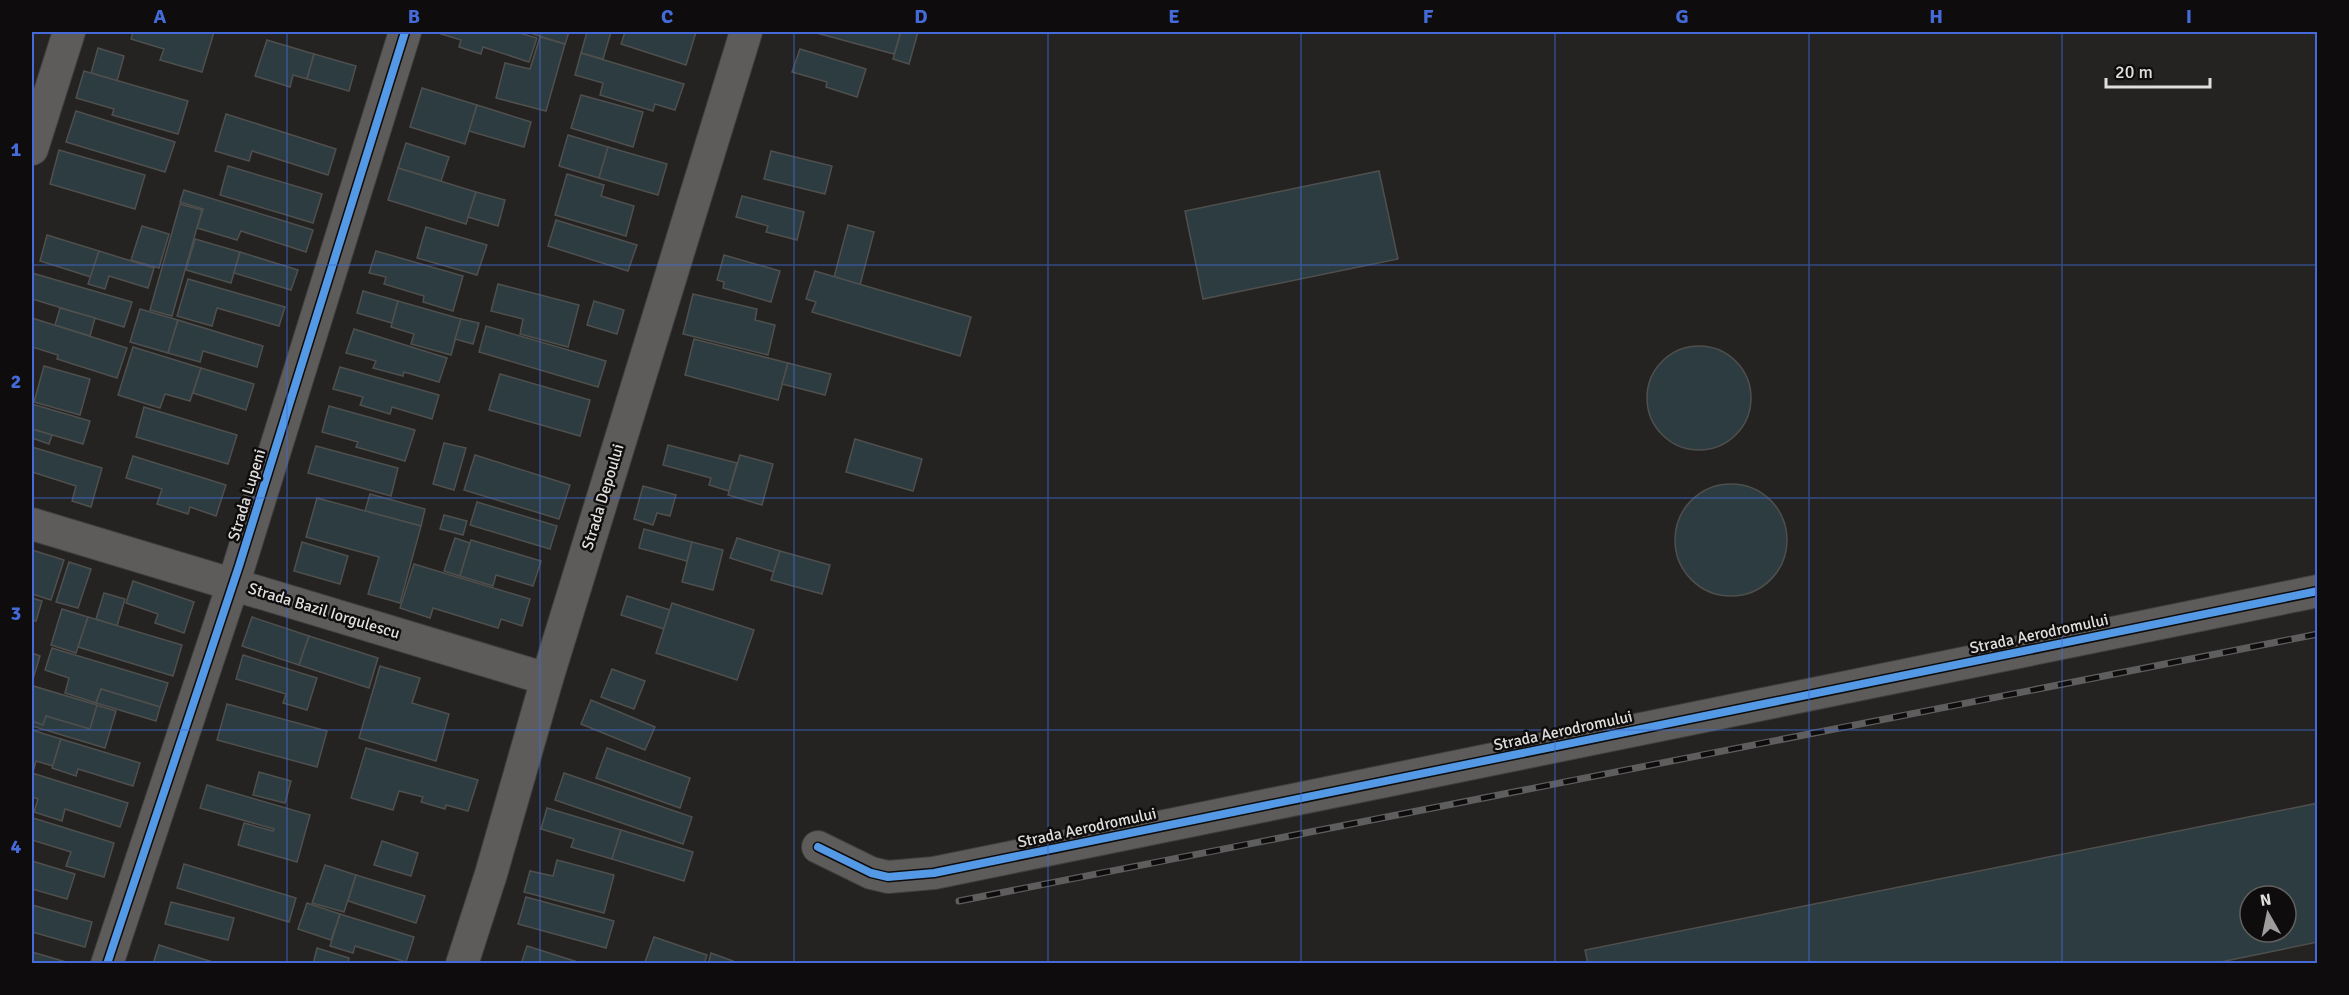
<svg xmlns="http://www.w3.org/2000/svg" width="2349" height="995" font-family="Signika,sans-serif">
	<rect width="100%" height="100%" fill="#242322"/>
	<!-- building -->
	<g fill="#2d3c41" stroke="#4f4f4e" stroke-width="1.5" fill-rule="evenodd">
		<polygon points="133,32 214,32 202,72 160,60 164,49 131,39"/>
		<polygon points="441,32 516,32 537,38 529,62 483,47 481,54 459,47 461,40 441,34"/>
		<polygon points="534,32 569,32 565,44 533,34"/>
		<polygon points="587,32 611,32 603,59 581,53"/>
		<polygon points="625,32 696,32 686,65 621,44"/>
		<polygon points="813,32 901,32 894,54"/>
		<polygon points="901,32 918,32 909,64 893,59"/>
		<polygon points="540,37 565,44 546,111 496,98 505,63 530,69"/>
		<polygon points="267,40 314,54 307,79 293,75 290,87 255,76"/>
		<polygon points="98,48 124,56 117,81 91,73"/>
		<polygon points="800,49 866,69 857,97 826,87 827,82 792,72"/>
		<polygon points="581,53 684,84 675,110 655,104 653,111 600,95 603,83 575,75"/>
		<polygon points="314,54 356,66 349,91 307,79"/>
		<polygon points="84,71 188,101 178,134 112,115 114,109 76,98"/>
		<polygon points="422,88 477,105 465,144 410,127"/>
		<polygon points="581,95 643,112 633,147 571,128"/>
		<polygon points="477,105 531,122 524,147 469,131"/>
		<polygon points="76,111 175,142 165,172 66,142"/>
		<polygon points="226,114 336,149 328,175 252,151 249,161 215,151"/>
		<polygon points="568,135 608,147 599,178 559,166"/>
		<polygon points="406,143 449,157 441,181 398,168"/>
		<polygon points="608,147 667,164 658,195 599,178"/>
		<polygon points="59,150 145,175 135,209 50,184"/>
		<polygon points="771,151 832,166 825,194 764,179"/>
		<polygon points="228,166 322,194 313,223 220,195"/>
		<polygon points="398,168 476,192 466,224 388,200"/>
		<polygon points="1379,171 1398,259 1203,299 1185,211"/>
		<polygon points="567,174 604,185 601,196 634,206 626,236 555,215"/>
		<polygon points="184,190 313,230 306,252 241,231 237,240 197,228 203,209 180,202"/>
		<polygon points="476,192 505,200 498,226 468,217"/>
		<polygon points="742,196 804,212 797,240 766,232 768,226 736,217"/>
		<polygon points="180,204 202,210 172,316 150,310"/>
		<polygon points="556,220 637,245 628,271 548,246"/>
		<polygon points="848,225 874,232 860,285 834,277"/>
		<polygon points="142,226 169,234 159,268 131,260"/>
		<polygon points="426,227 487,245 477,275 417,258"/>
		<polygon points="47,235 99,251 91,277 40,261"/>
		<polygon points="195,239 240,252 231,283 186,270"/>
		<polygon points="99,251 154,268 148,288 109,276 105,289 88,284"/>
		<polygon points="376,251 463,276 453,311 423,302 424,296 384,284 386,277 369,273"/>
		<polygon points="240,252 298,270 291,290 234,273"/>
		<polygon points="724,255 780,271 771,302 723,288 724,282 717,280"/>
		<polygon points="815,271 971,317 960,356 812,312 816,302 806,299"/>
		<polygon points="32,273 132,302 124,327 32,299"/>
		<polygon points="188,279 285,307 279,326 217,308 212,326 177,316"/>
		<polygon points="498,284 579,305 568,347 520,334 523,319 491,311"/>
		<polygon points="363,291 398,301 392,323 357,313"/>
		<polygon points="693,294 757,309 755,320 775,325 768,355 683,334"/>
		<polygon points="398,301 461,319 451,355 411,344 414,334 391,327"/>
		<polygon points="594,301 624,310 617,334 587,325"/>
		<polygon points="60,308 95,318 90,336 55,325"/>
		<polygon points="140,309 178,320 168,353 130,342"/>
		<polygon points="32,318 127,348 117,378 57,359 58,355 32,347"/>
		<polygon points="461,319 479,323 473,344 455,339"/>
		<polygon points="178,320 263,346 257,367 203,351 200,362 168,353"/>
		<polygon points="486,326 606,361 598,387 479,352"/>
		<polygon points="354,329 447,358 439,382 404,372 403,376 373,368 376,361 346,353"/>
		<polygon points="694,339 788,363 778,400 685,375"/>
		<circle cx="1699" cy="398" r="52"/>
		<polygon points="133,347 201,368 190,401 165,394 160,408 118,395"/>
		<polygon points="788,363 831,374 825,395 782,384"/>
		<polygon points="44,366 90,379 80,415 34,402"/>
		<polygon points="340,367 439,395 432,419 392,407 390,414 360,405 363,397 333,389"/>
		<polygon points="201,368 254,384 246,410 193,393"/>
		<polygon points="500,374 590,400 580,436 489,410"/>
		<polygon points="32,404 90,421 83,444 32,429"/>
		<polygon points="329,406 415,430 405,461 356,447 358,442 322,432"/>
		<polygon points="144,407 237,435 228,464 136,437"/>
		<polygon points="32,429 52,435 49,444 32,438"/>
		<polygon points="855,439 922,459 913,491 846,472"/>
		<polygon points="444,443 466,448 454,490 433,484"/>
		<polygon points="668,445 737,463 729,491 709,485 711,478 663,465"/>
		<polygon points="316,446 398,468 391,496 308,473"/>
		<polygon points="32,447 102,468 91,507 72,501 76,486 32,472"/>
		<polygon points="475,455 570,485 559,519 464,490"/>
		<polygon points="740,455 773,464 762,505 728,495"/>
		<polygon points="133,456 226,485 216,516 190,507 188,514 157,504 162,489 126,478"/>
		<circle cx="1731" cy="540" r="56"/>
		<polygon points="643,486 676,495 670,516 657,513 653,525 634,519"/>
		<polygon points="370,494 425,509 421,526 365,511"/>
		<polygon points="317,498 421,526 400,603 368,594 379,557 306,537"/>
		<polygon points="477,502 557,526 550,549 470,525"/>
		<polygon points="444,515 467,521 463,535 440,529"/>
		<polygon points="644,529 692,542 687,561 639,548"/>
		<polygon points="455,538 470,543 460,576 444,571"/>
		<polygon points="737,538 780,551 774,572 730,558"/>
		<polygon points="471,540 541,561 533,586 496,575 493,586 460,576"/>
		<polygon points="302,542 348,556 340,584 294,571"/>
		<polygon points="692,542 723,550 713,590 682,582"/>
		<polygon points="32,550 64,560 51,600 32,594"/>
		<polygon points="780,551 830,565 822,594 771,580"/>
		<polygon points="69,562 91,569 78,608 56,602"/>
		<polygon points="414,564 530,599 522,626 501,619 498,628 433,608 430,618 400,608"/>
		<polygon points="133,581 194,602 184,633 155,623 158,614 126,603"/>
		<polygon points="104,593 125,599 117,626 96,619"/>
		<polygon points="627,596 670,610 664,629 621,615"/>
		<polygon points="32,598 42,601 36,621 32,620"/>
		<polygon points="672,603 754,630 737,680 656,653"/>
		<polygon points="62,609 88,617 76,653 51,645"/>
		<polygon points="88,617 182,645 173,676 78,647"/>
		<polygon points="252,617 309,636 299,665 242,646"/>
		<polygon points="309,636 378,658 369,688 299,665"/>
		<polygon points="52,648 168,683 160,707 101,689 96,703 65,693 69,678 45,670"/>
		<polygon points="32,653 40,656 33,679 32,679"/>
		<polygon points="243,655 317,678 307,710 283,703 286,694 236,679"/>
		<polygon points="380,666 420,678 412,703 449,714 436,761 359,738"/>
		<polygon points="612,669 645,681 634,709 601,697"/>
		<polygon points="33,686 116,711 105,748 32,726"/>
		<polygon points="33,686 97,705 90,729 46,716 43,725 32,721"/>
		<polygon points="101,689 160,707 156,721 96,703"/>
		<polygon points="591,700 655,727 645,750 581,724"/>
		<polygon points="227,704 327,731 317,767 217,740"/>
		<polygon points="32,730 61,739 53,766 36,761 33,772 32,771"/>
		<polygon points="61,739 140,763 133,786 78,769 76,776 52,768"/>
		<polygon points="366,748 478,780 468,811 446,805 445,809 421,802 423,797 399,791 393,810 351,798"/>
		<polygon points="607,748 690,778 680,808 596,778"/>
		<polygon points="259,772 291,781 285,803 253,795"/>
		<polygon points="32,773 128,803 120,827 65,809 62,821 34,812 38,799 32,797"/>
		<polygon points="564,773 692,817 683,844 555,800"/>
		<polygon points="207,785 310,815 297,862 238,845 244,823 273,831 274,829 200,808"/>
		<path d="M2318,803V942L2211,964H1588L1585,950ZM2250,896H2286V932H2250Z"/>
		<polygon points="547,808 621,830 612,859 571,847 574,839 541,829"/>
		<polygon points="33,818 114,843 104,877 66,866 71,852 32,840"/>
		<polygon points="621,830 693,852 684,881 612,859"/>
		<polygon points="382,841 418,853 411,876 374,865"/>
		<polygon points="557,860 614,875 604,913 524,892 530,871 553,876"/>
		<polygon points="32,861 75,874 67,899 32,889"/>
		<polygon points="184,864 296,898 289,922 177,888"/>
		<polygon points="325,865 356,875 344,912 312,903"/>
		<polygon points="356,875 425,896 416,923 348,901"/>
		<polygon points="526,897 614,921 606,948 518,924"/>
		<polygon points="171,902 234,918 228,940 165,924"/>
		<polygon points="307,903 340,914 331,940 298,929"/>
		<polygon points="32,905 92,922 85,947 32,932"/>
		<polygon points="340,914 414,937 406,962 355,946 353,953 330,946"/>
		<polygon points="654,937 707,955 704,964 645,962"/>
		<polygon points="159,945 219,964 153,964"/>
		<polygon points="527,946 584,964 521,964"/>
		<polygon points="317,948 349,958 348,964 313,964"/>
		<polygon points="32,952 73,964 32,964"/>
		<polygon points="711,953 733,961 732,964 708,964"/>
	</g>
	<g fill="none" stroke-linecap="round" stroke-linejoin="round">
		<!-- street casing -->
		<g stroke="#3f3e3e" stroke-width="34">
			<g id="street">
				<polyline points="32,149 69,32"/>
				<polyline points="32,524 547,679"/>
				<polyline points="818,847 871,873 888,877 934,873 2318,591"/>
				<polyline points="107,964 239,566 405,32"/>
				<polyline points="462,964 491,874 547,679 746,32"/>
			</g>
		</g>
		<!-- street -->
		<use href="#street" stroke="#5d5c5b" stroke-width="32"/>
		<!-- rail casing -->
		<g stroke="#5f5e5e" stroke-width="7">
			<polyline id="rail" points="959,901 2318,634"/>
		</g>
		<!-- rail -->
		<use href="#rail" stroke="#0e0c0c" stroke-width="4.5" stroke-dasharray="14" stroke-linecap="butt"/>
		<!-- cycleway casing -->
		<g stroke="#0e0c0c" stroke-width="11">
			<g id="cycleway">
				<polyline points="818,847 871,873 888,877 934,873 2318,591"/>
				<polyline points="107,964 239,566 405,32"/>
			</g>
		</g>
		<!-- cycleway -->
		<use href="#cycleway" stroke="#5399e6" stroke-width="8"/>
	</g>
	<!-- grid -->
	<path fill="none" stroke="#446bd9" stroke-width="1.5" stroke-opacity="0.55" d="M287,32V964M540,32V964M794,32V964M1048,32V964M1301,32V964M1555,32V964M1809,32V964M2062,32V964M32,265H2318M32,498H2318M32,730H2318"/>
	<g text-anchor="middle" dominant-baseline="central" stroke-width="5" stroke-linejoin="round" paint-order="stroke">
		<!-- street labels -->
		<g font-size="16" fill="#e0dfdd" stroke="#0e0c0c">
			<text transform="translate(247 495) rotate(-73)">Strada Lupeni</text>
			<text transform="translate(603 497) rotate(-73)">Strada Depoului</text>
			<text transform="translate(324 611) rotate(17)">Strada Bazil Iorgulescu</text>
			<text transform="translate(2039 634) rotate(-12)">Strada Aerodromului</text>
			<text transform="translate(1563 731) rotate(-12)">Strada Aerodromului</text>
			<text transform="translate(1087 828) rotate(-12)">Strada Aerodromului</text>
		</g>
	</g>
	<!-- border -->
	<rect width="2349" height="995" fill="none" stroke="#0e0c0c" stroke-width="66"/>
	<!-- north arrow -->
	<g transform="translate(2268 914) rotate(351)"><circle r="28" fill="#0e0c0c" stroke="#626060" stroke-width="1.5"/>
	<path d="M0-4.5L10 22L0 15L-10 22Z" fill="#9e9d9c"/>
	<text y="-9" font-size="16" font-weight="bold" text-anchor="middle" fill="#e0dfdd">N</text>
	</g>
	<!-- scale -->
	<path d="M2106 78v9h104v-9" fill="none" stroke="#e0dfdd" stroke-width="3"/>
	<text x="2115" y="78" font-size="18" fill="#e0dfdd" stroke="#0e0c0c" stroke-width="4.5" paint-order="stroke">20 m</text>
	<rect x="33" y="33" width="2283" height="929" fill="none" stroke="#446bd9" stroke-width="2"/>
	<g font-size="20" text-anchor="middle" font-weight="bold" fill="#446bd9">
		<text x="160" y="23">A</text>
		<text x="414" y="23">B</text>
		<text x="667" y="23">C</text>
		<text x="921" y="23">D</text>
		<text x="1174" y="23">E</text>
		<text x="1428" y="23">F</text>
		<text x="1682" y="23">G</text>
		<text x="1936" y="23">H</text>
		<text x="2189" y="23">I</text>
		<text x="16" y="156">1</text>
		<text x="16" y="388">2</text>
		<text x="16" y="620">3</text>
		<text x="16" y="853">4</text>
	</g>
</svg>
